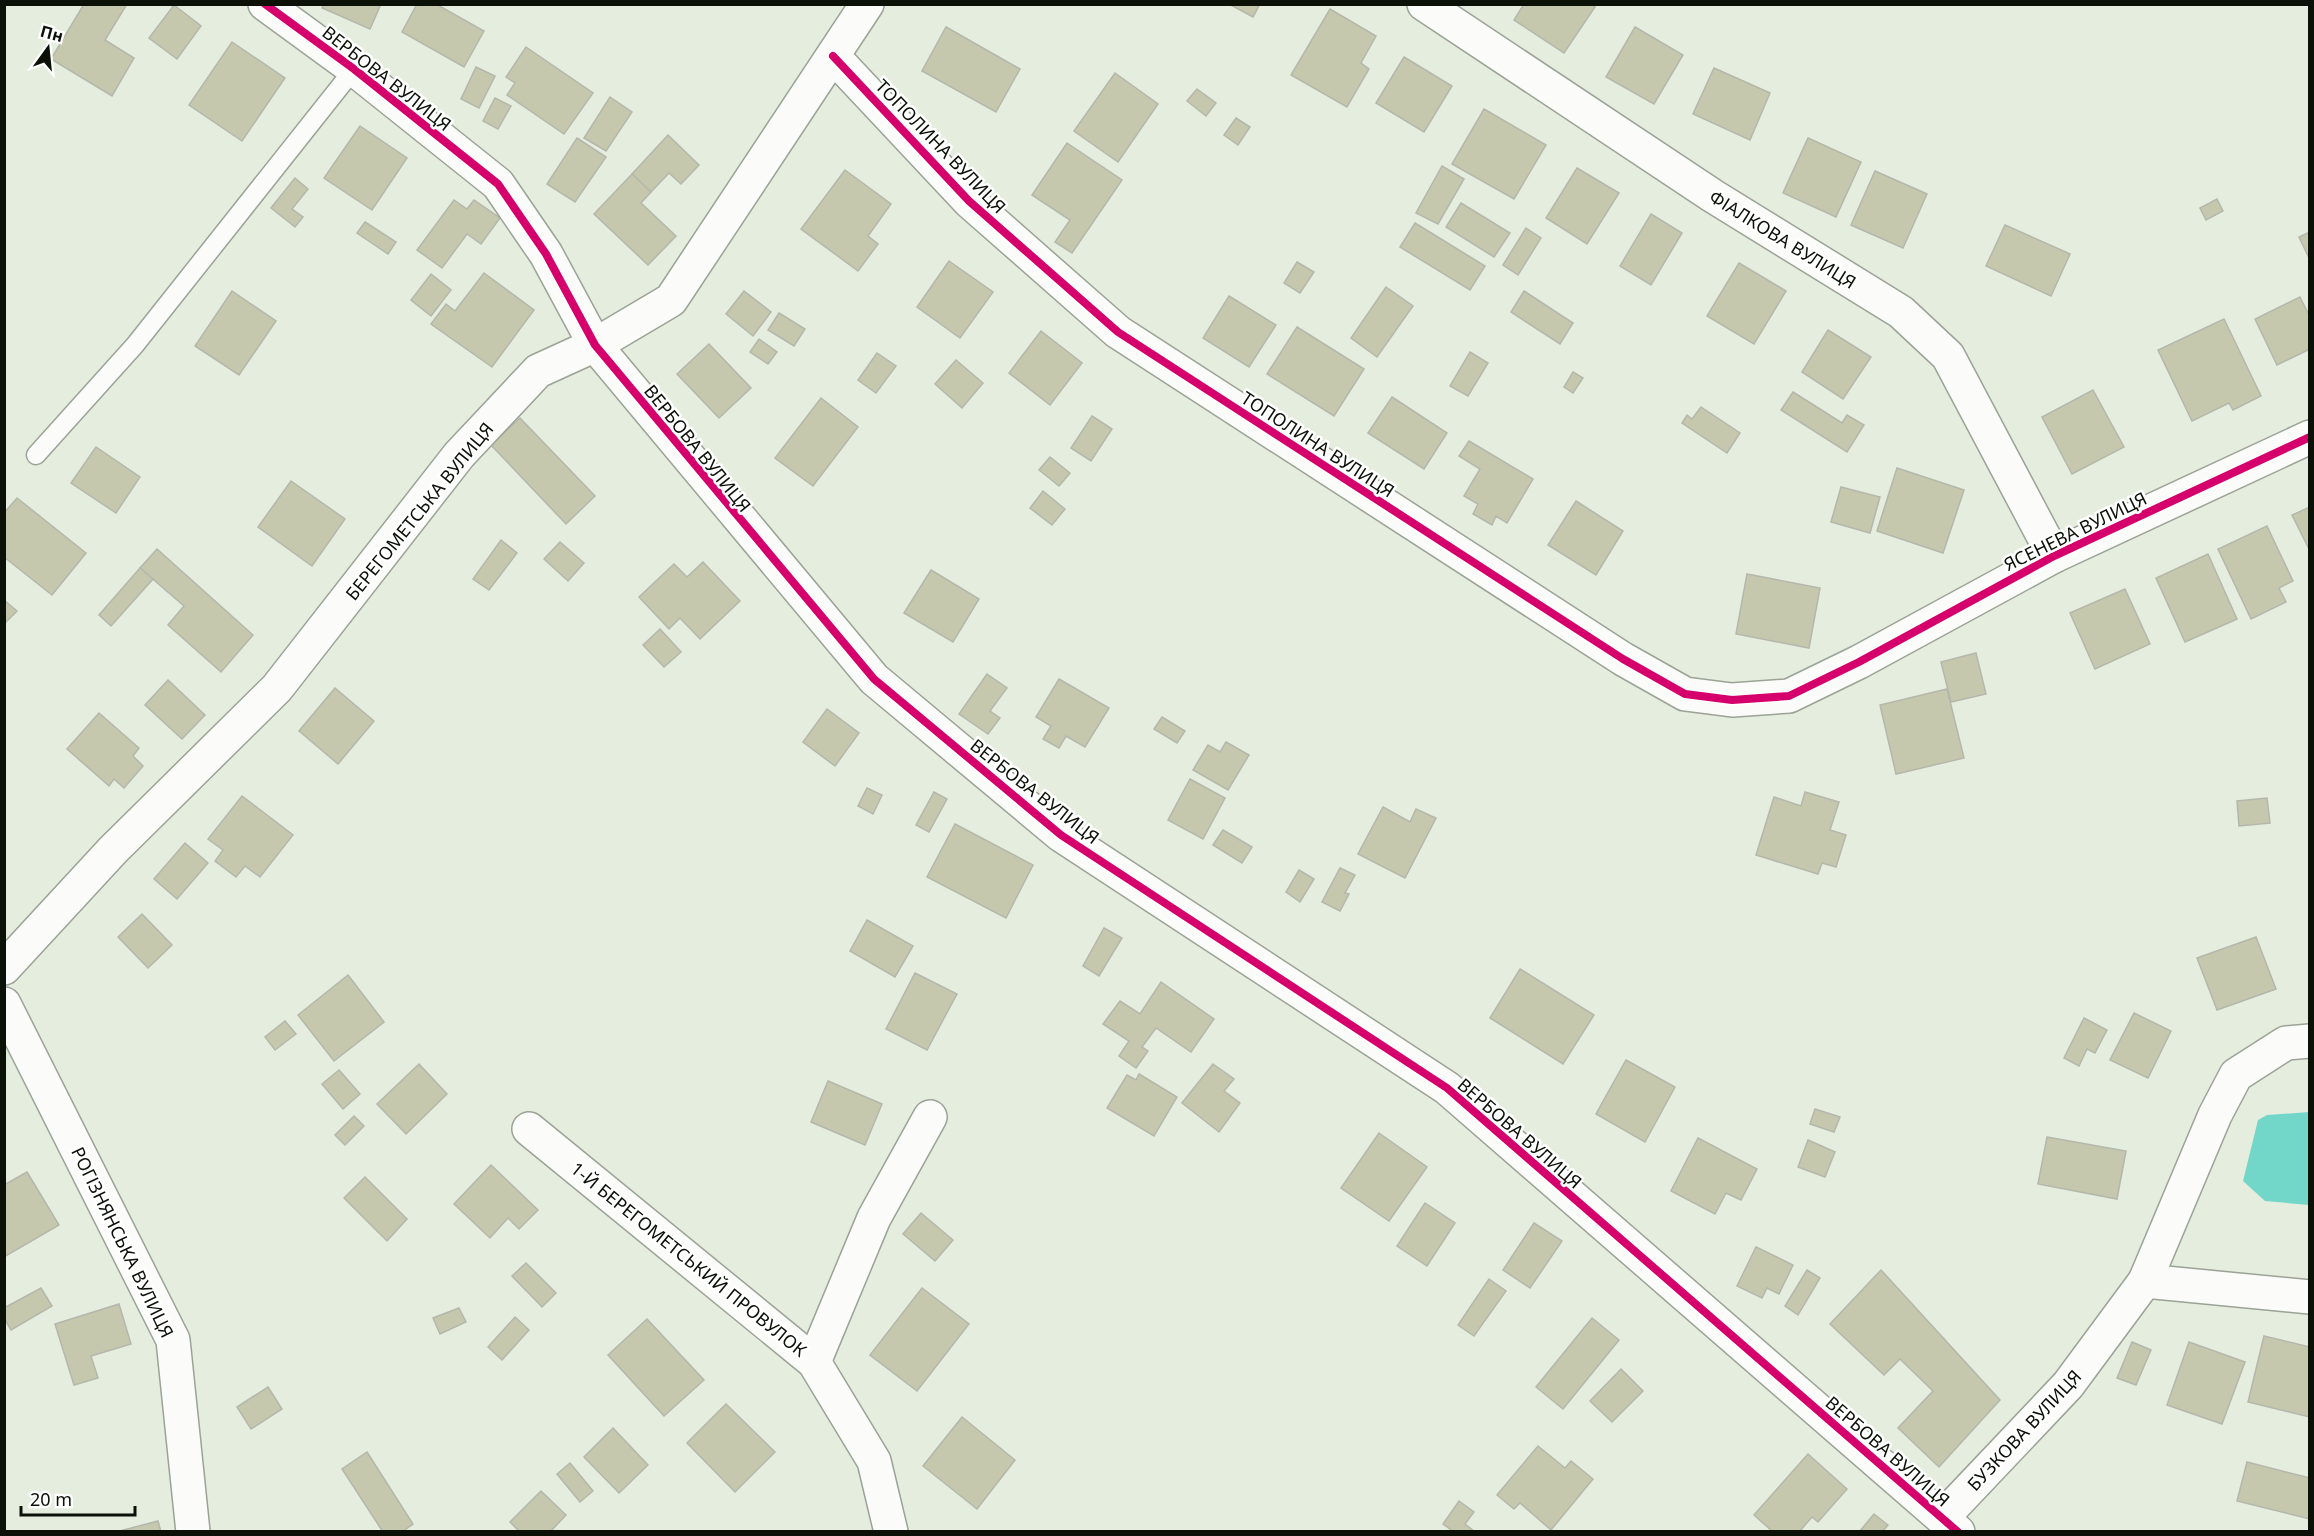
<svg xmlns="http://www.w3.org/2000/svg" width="2314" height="1536" font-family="'Noto Sans',sans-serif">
	<rect width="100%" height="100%" fill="#e5edde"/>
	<!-- water -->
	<polygon fill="#72d7c9" points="2309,1112 2309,1205 2265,1201 2243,1181 2258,1120 2267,1115"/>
	<!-- building -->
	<g fill="#c6c8ae" stroke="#b4b7ab" stroke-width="1.5">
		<polygon points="84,4 127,4 105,40 134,58 112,96 51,59"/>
		<polygon points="324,4 381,4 370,29 322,8"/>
		<polygon points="417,4 436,4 484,31 464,67 402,32"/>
		<polygon points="1229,4 1260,4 1253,17"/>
		<polygon points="1524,4 1591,4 1595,7 1564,53 1514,20"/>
		<polygon points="174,5 201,26 177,59 149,38"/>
		<polygon points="1330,9 1376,36 1361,63 1369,69 1347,107 1291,75"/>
		<polygon points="946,27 1020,69 996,112 922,71"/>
		<polygon points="1635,27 1683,55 1654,104 1606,77"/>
		<polygon points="232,42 285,78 242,141 189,105"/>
		<polygon points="526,47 593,93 564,134 507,95 515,83 506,77"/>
		<polygon points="1404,57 1452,86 1424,132 1376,103"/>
		<polygon points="476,67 495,76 479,108 461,99"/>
		<polygon points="1714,68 1770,93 1750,140 1693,114"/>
		<polygon points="1115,73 1158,104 1118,162 1074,131"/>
		<polygon points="1197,89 1216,103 1206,116 1187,101"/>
		<polygon points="610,97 632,112 606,151 584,138"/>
		<polygon points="495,98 511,106 498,129 483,121"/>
		<polygon points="1484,109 1546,145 1514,199 1452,164"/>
		<polygon points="1236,118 1250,127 1238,145 1224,135"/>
		<polygon points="360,126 407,158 372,210 324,178"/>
		<polygon points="668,135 699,165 681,184 669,173 651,192 632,174"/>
		<polygon points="577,138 606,157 575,202 547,184"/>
		<polygon points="1808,138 1861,162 1836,217 1783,193"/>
		<polygon points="1067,143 1122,180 1072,253 1055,242 1070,220 1032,195"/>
		<polygon points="1442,166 1464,179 1438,224 1416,213"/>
		<polygon points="1577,168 1619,193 1587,244 1546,218"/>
		<polygon points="845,170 891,204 868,236 878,244 858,271 801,229"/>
		<polygon points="1875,171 1927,194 1903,248 1851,225"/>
		<polygon points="632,174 651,192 641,203 676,236 648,265 594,214"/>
		<polygon points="295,178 308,189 292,209 303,217 295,227 271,208"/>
		<polygon points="2217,199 2223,211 2206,220 2200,208"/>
		<polygon points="454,200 467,209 474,200 500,218 481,244 467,234 442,268 417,250"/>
		<polygon points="1461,203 1510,233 1494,257 1446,227"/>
		<polygon points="1651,214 1682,233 1651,285 1620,266"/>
		<polygon points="365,222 396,242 388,254 357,233"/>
		<polygon points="1415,223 1485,266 1470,290 1400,247"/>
		<polygon points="2005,225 2070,254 2051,296 1986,266"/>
		<polygon points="1526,228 1541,238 1518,275 1503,265"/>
		<polygon points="2310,232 2310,260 2299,237"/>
		<polygon points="949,261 993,292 960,338 917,307"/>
		<polygon points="1297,262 1314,272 1300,293 1284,283"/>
		<polygon points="1739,263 1786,291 1754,344 1707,316"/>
		<polygon points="484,273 534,310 492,367 431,324 446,304 455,311"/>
		<polygon points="431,274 451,290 431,316 411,300"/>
		<polygon points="1386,287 1413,306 1377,357 1351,338"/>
		<polygon points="232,291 276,321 239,375 195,346"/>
		<polygon points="744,291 771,312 753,336 726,314"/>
		<polygon points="1524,291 1573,323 1560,344 1511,312"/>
		<polygon points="1229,296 1276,325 1249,367 1203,338"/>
		<polygon points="2300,297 2310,317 2310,349 2277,365 2255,319"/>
		<polygon points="779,313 805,329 794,346 768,330"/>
		<polygon points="2224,319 2261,396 2233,410 2229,403 2192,421 2158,350"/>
		<polygon points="1297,327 1364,369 1334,416 1267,374"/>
		<polygon points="1828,330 1871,357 1843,399 1802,372"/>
		<polygon points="1041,331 1082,363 1050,405 1009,373"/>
		<polygon points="759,339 777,352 768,364 750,352"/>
		<polygon points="709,344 751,388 719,418 677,374"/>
		<polygon points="1470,352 1488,363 1468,396 1450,386"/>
		<polygon points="877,353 896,366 876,393 858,380"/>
		<polygon points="956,360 983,383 962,408 935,384"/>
		<polygon points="1573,372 1583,378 1573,393 1564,387"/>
		<polygon points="2093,390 2124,447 2072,474 2042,417"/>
		<polygon points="1793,392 1842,423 1847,415 1864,425 1847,452 1781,410"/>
		<polygon points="1392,397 1447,433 1424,469 1368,433"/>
		<polygon points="821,398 858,427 813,486 775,458"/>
		<polygon points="1701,407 1740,433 1727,453 1682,423 1687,415 1692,419"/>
		<polygon points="1092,416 1112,429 1091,461 1071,448"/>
		<polygon points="520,418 595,496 566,524 491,445"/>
		<polygon points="1469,441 1533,479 1507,523 1496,516 1492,525 1473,514 1478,504 1464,496 1480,469 1459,456"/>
		<polygon points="96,447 140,477 116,513 71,483"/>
		<polygon points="1050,457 1070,473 1059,486 1039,470"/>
		<polygon points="1897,468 1964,490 1943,553 1877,531"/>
		<polygon points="291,481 345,519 312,566 258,527"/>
		<polygon points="1841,487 1880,497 1870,533 1831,522"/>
		<polygon points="1043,491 1065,509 1052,525 1030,508"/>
		<polygon points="17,498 86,553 52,595 4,557 4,513"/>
		<polygon points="1576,501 1623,531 1596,575 1548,545"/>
		<polygon points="2310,507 2310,551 2292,515"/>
		<polygon points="2267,526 2293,581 2279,588 2286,602 2251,619 2218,549"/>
		<polygon points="501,540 517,553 489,590 473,579"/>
		<polygon points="560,542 584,563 568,581 544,559"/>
		<polygon points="157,549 253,635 221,672 168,625 184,606 140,568"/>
		<polygon points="2208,554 2237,619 2185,642 2156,578"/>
		<polygon points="703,562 740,601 700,639 680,618 669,629 639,597 674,564 687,577"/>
		<polygon points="140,568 153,579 111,626 99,615"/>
		<polygon points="931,570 979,599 953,642 904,613"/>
		<polygon points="1747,574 1820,588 1809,648 1736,634"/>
		<polygon points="2125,589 2150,644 2095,669 2070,613"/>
		<polygon points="4,600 17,611 4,624"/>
		<polygon points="660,629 681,652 664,667 643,645"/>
		<polygon points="1976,653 1986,694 1951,702 1941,662"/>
		<polygon points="987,674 1007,688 990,711 1000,718 988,734 959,714"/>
		<polygon points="1059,679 1109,708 1085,747 1066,736 1059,748 1043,739 1051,726 1036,717"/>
		<polygon points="168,680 205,715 182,739 145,705"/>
		<polygon points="335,688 374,721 338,764 299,731"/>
		<polygon points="1947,689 1964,758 1896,774 1880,705"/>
		<polygon points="827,709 859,733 835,766 803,742"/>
		<polygon points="99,713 139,748 133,756 143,766 124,788 114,779 109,786 67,749"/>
		<polygon points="1162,717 1185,731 1177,743 1154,729"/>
		<polygon points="1226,742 1249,755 1228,790 1193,770 1208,745 1220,752"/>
		<polygon points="1190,779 1225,798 1203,839 1168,820"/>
		<polygon points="867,788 882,795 873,814 858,806"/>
		<polygon points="934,792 947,799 929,832 916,825"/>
		<polygon points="1805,792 1839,802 1830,830 1846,835 1836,867 1822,863 1818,874 1756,855 1774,797 1801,806"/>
		<polygon points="242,796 293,835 260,877 245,866 236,877 215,861 223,850 208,839"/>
		<polygon points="2267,798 2270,823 2239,826 2237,801"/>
		<polygon points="1383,807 1410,822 1416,809 1436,818 1405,878 1358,854"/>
		<polygon points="955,824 1033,865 1006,918 927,877"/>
		<polygon points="1223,830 1252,847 1242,863 1213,845"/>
		<polygon points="185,843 208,863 177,899 154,879"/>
		<polygon points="1340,868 1355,875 1345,893 1349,894 1340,911 1322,902"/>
		<polygon points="1299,870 1314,879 1300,902 1286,892"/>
		<polygon points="142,914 172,945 148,968 118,937"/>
		<polygon points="867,920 913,946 895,977 850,951"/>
		<polygon points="1104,928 1122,938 1099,976 1083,966"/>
		<polygon points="2256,937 2276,989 2217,1010 2197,958"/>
		<polygon points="1520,969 1594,1015 1563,1064 1490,1018"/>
		<polygon points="915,973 957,994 927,1050 886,1029"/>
		<polygon points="348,975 384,1022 334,1061 298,1015"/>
		<polygon points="1161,982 1214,1019 1191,1052 1156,1028 1142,1047 1148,1051 1136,1068 1119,1056 1129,1041 1103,1024 1120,1001 1140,1014"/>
		<polygon points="2134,1013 2171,1031 2148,1078 2110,1060"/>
		<polygon points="2084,1018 2107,1030 2095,1053 2087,1049 2079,1066 2064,1058"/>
		<polygon points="285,1021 296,1034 275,1050 265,1037"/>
		<polygon points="1626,1060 1675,1087 1645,1142 1596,1114"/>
		<polygon points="419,1064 447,1094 406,1134 377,1104"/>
		<polygon points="1213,1064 1234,1079 1224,1091 1240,1103 1219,1132 1182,1103"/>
		<polygon points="339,1070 360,1094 343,1109 322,1084"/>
		<polygon points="1139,1074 1177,1097 1154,1136 1107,1108 1127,1075 1136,1080"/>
		<polygon points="828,1081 882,1104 865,1145 811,1122"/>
		<polygon points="1815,1109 1840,1117 1834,1132 1810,1124"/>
		<polygon points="354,1116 364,1126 345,1145 335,1135"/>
		<polygon points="1379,1133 1427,1167 1389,1221 1341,1188"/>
		<polygon points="2047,1137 2126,1151 2117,1199 2038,1184"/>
		<polygon points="1698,1138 1757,1169 1741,1200 1726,1193 1715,1214 1671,1191"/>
		<polygon points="1808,1140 1835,1152 1825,1177 1798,1167"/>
		<polygon points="491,1165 538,1210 519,1229 508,1218 490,1238 454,1204"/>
		<polygon points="27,1172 59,1225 4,1257 4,1185"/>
		<polygon points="365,1177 407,1219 387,1241 344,1198"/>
		<polygon points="1425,1203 1455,1223 1427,1266 1397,1246"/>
		<polygon points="921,1213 953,1240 935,1261 903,1234"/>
		<polygon points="1534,1223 1562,1241 1530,1288 1503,1270"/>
		<polygon points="1756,1247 1793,1265 1779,1294 1767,1288 1762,1298 1737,1286"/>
		<polygon points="526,1263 556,1293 542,1307 512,1276"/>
		<polygon points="1807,1270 1820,1278 1798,1315 1785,1306"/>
		<polygon points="1881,1270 2000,1400 1939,1467 1898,1428 1933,1391 1900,1359 1884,1375 1830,1324"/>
		<polygon points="1489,1279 1506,1291 1474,1336 1458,1325"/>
		<polygon points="41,1288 52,1306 11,1330 4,1318 4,1308"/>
		<polygon points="922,1288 969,1324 917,1391 870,1355"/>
		<polygon points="119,1304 131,1344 91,1356 98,1378 74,1385 55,1324"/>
		<polygon points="459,1308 466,1322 440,1334 433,1318"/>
		<polygon points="515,1317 529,1330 502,1360 488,1347"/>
		<polygon points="1592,1318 1619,1340 1563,1409 1536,1387"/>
		<polygon points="647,1319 704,1380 664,1416 608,1355"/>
		<polygon points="2264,1336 2310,1347 2310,1417 2248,1402"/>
		<polygon points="2132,1342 2151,1350 2136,1385 2117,1378"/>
		<polygon points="2189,1342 2245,1362 2222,1424 2167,1405"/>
		<polygon points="1621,1369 1643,1391 1612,1422 1590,1401"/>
		<polygon points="268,1387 282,1409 251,1429 237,1407"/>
		<polygon points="726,1404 775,1452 735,1492 687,1443"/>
		<polygon points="962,1417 1015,1460 977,1509 923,1466"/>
		<polygon points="613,1428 648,1465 619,1493 584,1457"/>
		<polygon points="1538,1446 1565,1468 1571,1461 1593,1479 1551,1530 1520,1503 1514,1509 1497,1495"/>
		<polygon points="367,1452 413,1524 402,1532 383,1532 342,1469"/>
		<polygon points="1808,1454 1847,1489 1818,1522 1812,1517 1799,1532 1773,1532 1754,1515"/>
		<polygon points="2247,1462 2310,1478 2310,1519 2237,1501"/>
		<polygon points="570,1463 593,1491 580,1502 557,1474"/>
		<polygon points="541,1491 566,1515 550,1532 520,1532 510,1522"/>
		<polygon points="1459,1501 1474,1512 1465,1524 1475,1532 1454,1532 1443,1524"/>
		<polygon points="1874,1514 1888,1525 1882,1532 1859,1532"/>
		<polygon points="158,1521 161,1532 116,1532"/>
	</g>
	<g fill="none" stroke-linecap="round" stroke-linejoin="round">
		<!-- lane casing -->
		<g stroke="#9ba296" stroke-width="21">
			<polyline id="lane" points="36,455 135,345 354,69"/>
		</g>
		<!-- street casing -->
		<g stroke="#9ba296" stroke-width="36">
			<g id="street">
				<polyline points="265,4 354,69 498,184 546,254 595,345 874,679 1061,835 1447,1088 1958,1532"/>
				<polyline points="1424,4 1713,196 1901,312 1948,356 2054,556"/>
				<polyline points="833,56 969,201 1118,332 1623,659 1685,694 1732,700 1789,696 1859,662 2054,556 2310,437"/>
				<polyline points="4,968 113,850 277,688 459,455 538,371 595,345 671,300 867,4"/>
				<polyline points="4,1004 173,1340 193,1532"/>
				<polyline points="529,1129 814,1362 874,1461 891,1532"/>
				<polyline points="2145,1281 2310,1297"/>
				<polyline points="814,1362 874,1218 930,1117"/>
				<polyline points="1942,1518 2068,1385 2145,1281 2215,1115 2236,1075 2286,1043 2310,1041"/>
			</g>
		</g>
		<!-- lane -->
		<use href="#lane" stroke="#fbfcfa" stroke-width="18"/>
		<!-- street -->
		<use href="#street" stroke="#fbfcfa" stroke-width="33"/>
		<!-- cycleway casing -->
		<g stroke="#fff" stroke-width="11">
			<g id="cycleway">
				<polyline points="265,4 354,69 498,184 546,254 595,345 874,679 1061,835 1447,1088 1958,1532"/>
				<polyline points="833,56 969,201 1118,332 1623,659 1685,694 1732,700 1789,696 1859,662 2054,556 2310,437"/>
			</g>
		</g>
		<!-- cycleway -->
		<use href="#cycleway" stroke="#d6006c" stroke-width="8"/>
	</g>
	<g text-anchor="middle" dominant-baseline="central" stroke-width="5" stroke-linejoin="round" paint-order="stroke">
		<!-- street labels -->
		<g font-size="18" fill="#0c1108" stroke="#fff">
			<text transform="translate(387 78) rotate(38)">ВЕРБОВА ВУЛИЦЯ</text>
			<text transform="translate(941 146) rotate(46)">ТОПОЛИНА ВУЛИЦЯ</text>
			<text transform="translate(1783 239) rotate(32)">ФІАЛКОВА ВУЛИЦЯ</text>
			<text transform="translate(1318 444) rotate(33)">ТОПОЛИНА ВУЛИЦЯ</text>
			<text transform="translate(698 448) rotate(51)">ВЕРБОВА ВУЛИЦЯ</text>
			<text transform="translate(419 511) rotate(-51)">БЕРЕГОМЕТСЬКА ВУЛИЦЯ</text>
			<text transform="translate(2075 531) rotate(-26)">ЯСЕНЕВА ВУЛИЦЯ</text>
			<text transform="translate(1035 791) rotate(38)">ВЕРБОВА ВУЛИЦЯ</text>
			<text transform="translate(1520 1133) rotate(41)">ВЕРБОВА ВУЛИЦЯ</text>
			<text transform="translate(123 1242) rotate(64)">РОГІЗНЯНСЬКА ВУЛИЦЯ</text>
			<text transform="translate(689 1259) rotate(39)">1-Й БЕРЕГОМЕТСЬКИЙ ПРОВУЛОК</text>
			<text transform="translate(2024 1430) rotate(-47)">БУЗКОВА ВУЛИЦЯ</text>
			<text transform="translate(1888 1451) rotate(41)">ВЕРБОВА ВУЛИЦЯ</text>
		</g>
	</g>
	<!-- border -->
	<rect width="2314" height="1536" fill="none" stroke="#0c1108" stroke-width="12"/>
	<!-- north arrow -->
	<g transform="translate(48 48) rotate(15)" stroke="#ffffff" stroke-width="4.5" paint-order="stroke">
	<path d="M0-4.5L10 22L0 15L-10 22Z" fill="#0c1108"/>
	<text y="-9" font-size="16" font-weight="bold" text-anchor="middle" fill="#0c1108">Пн</text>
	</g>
	<!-- scale -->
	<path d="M21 1506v9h114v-9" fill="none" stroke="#0c1108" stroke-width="3"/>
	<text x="30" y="1506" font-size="18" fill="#0c1108" stroke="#ffffff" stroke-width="4.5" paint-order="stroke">20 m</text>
</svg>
